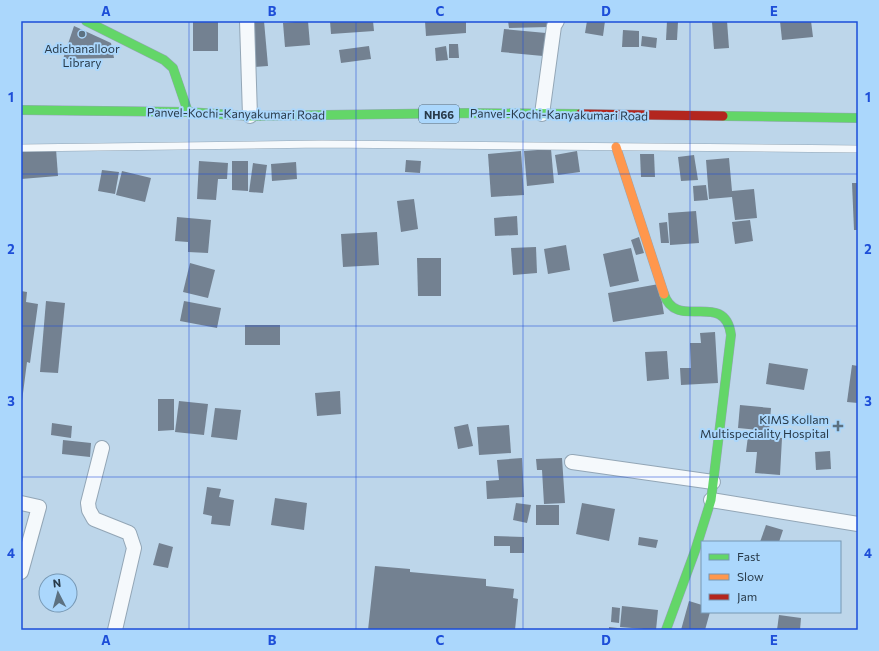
<svg xmlns="http://www.w3.org/2000/svg" width="879" height="651" font-family="Commissioner,sans-serif">
	<rect width="100%" height="100%" fill="#bdd6ea"/>
	<!-- building -->
	<g fill="#738191">
		<rect x="193" y="21" width="25" height="30"/>
		<polygon points="249,21 264,21 268,66 253,67"/>
		<polygon points="308,21 310,45 285,47 283,23"/>
		<polygon points="330,21 373,21 374,31 331,34"/>
		<polygon points="425,21 466,21 466,33 426,36"/>
		<polygon points="508,21 548,21 548,27 509,28"/>
		<polygon points="587,21 605,21 603,36 585,33"/>
		<polygon points="667,21 678,22 677,40 666,40"/>
		<polygon points="727,21 729,48 714,49 712,22"/>
		<polygon points="780,21 811,21 813,37 782,40"/>
		<polygon points="74,26 111,43 114,58 63,59"/>
		<polygon points="504,29 546,33 543,56 501,52"/>
		<polygon points="623,30 639,31 639,47 622,47"/>
		<polygon points="642,36 657,38 656,48 641,46"/>
		<polygon points="449,44 458,44 459,58 449,58"/>
		<polygon points="369,46 371,59 341,63 339,50"/>
		<polygon points="446,46 448,60 436,61 435,48"/>
		<polygon points="56,149 58,176 21,179 21,152"/>
		<polygon points="551,149 554,183 527,186 524,151"/>
		<polygon points="521,151 524,195 491,197 488,154"/>
		<polygon points="577,151 580,172 558,175 555,155"/>
		<polygon points="640,154 654,154 655,177 641,177"/>
		<polygon points="694,155 698,180 681,181 678,157"/>
		<polygon points="729,158 732,191 754,189 757,218 735,220 732,197 709,199 706,160"/>
		<polygon points="406,160 421,161 420,173 405,172"/>
		<polygon points="199,161 228,163 227,179 218,179 216,200 197,199"/>
		<polygon points="232,161 248,161 248,191 232,190"/>
		<polygon points="296,162 297,179 272,181 271,164"/>
		<polygon points="253,163 267,165 263,193 249,192"/>
		<polygon points="102,170 119,172 115,194 98,191"/>
		<polygon points="122,171 151,178 145,202 116,195"/>
		<polygon points="852,183 858,183 858,230 854,230"/>
		<polygon points="706,185 708,200 694,201 693,186"/>
		<polygon points="414,199 418,229 401,232 397,201"/>
		<polygon points="696,211 699,243 670,245 668,213"/>
		<polygon points="517,216 518,235 495,236 494,218"/>
		<polygon points="177,217 211,220 208,253 188,252 188,242 175,241"/>
		<polygon points="750,220 753,241 735,244 732,222"/>
		<polygon points="667,222 669,243 661,243 659,223"/>
		<polygon points="377,232 379,265 343,267 341,234"/>
		<polygon points="639,237 644,253 636,255 631,240"/>
		<polygon points="566,245 570,270 548,274 544,249"/>
		<polygon points="536,247 537,273 513,275 511,248"/>
		<polygon points="631,248 639,281 610,287 603,254"/>
		<polygon points="417,258 441,258 441,296 418,296"/>
		<polygon points="190,263 215,270 208,298 183,292"/>
		<polygon points="659,284 664,314 613,322 608,293"/>
		<polygon points="21,291 27,292 26,302 38,304 30,363 27,362 22,401"/>
		<polygon points="46,301 65,303 58,373 40,372"/>
		<polygon points="184,301 221,308 217,328 180,321"/>
		<rect x="245" y="325" width="35" height="20"/>
		<polygon points="715,332 718,383 681,385 680,368 691,368 690,343 701,343 700,333"/>
		<polygon points="667,351 669,379 647,381 645,352"/>
		<polygon points="769,363 808,369 804,390 766,384"/>
		<polygon points="852,365 858,366 858,403 847,402"/>
		<polygon points="340,391 341,414 317,416 315,393"/>
		<polygon points="158,399 174,399 174,430 158,431"/>
		<polygon points="179,401 208,404 204,435 175,432"/>
		<polygon points="740,405 771,408 769,431 738,428"/>
		<polygon points="215,408 241,410 237,440 211,437"/>
		<polygon points="52,423 72,426 71,438 51,435"/>
		<polygon points="468,424 473,446 458,449 454,427"/>
		<polygon points="509,425 511,453 479,455 477,427"/>
		<polygon points="748,436 782,438 780,475 755,473 757,452 746,452"/>
		<polygon points="63,440 91,443 90,457 62,454"/>
		<polygon points="830,451 831,469 816,470 815,452"/>
		<polygon points="522,458 524,497 487,499 486,481 499,480 497,460"/>
		<polygon points="562,458 565,503 544,504 542,470 537,470 536,459"/>
		<polygon points="207,487 221,489 219,497 234,500 230,526 211,524 212,516 203,514"/>
		<polygon points="275,498 307,503 304,530 271,525"/>
		<polygon points="516,503 531,505 527,523 513,520"/>
		<polygon points="582,503 615,509 609,541 576,534"/>
		<rect x="536" y="505" width="23" height="20"/>
		<polygon points="766,525 783,530 779,542 760,542"/>
		<polygon points="494,536 524,537 524,553 510,553 510,546 494,546"/>
		<polygon points="639,537 658,540 656,548 638,545"/>
		<polygon points="159,543 173,547 168,568 153,565"/>
		<polygon points="375,566 410,569 410,572 486,579 486,586 514,589 513,598 518,599 515,630 368,630"/>
		<polygon points="689,601 702,605 702,612 710,612 705,630 681,630"/>
		<polygon points="622,606 658,610 656,630 620,627"/>
		<polygon points="612,607 620,608 619,623 611,622"/>
		<polygon points="779,615 801,618 800,630 777,630"/>
		<polygon points="609,627 626,629 626,630 609,630"/>
	</g>
	<g fill="none" stroke-linecap="round" stroke-linejoin="round">
		<!-- lane casing -->
		<g stroke="#93a6b6" stroke-width="8">
			<polyline id="lane" points="21,148 322,144 858,149"/>
		</g>
		<!-- street casing -->
		<g stroke="#93a6b6" stroke-width="16">
			<g id="street">
				<polyline points="247,21 250,116"/>
				<polyline points="542,114 554,26 557,21"/>
				<polyline points="102,448 88,503 89,510 94,519 129,533 134,548 115,630"/>
				<polyline points="572,462 713,482"/>
				<polyline points="711,500 858,524"/>
				<polyline points="21,503 39,507 21,572"/>
			</g>
		</g>
		<!-- fast casing -->
		<g stroke="#93a6b6" stroke-width="10">
			<g id="fast">
				<polyline points="86,21 164,60 173,68 188,112"/>
				<polyline points="21,110 188,112 250,116 466,113 580,114"/>
				<polyline points="723,116 858,118"/>
				<path d="M664,294C676,332 725,289 731,335L711,500L695,551L666,630"/>
			</g>
		</g>
		<!-- slow casing -->
		<g stroke="#93a6b6" stroke-width="10">
			<polyline id="slow" points="616,147 664,294"/>
		</g>
		<!-- jam casing -->
		<g stroke="#93a6b6" stroke-width="10">
			<polyline id="jam" points="580,114 723,116"/>
		</g>
		<!-- lane -->
		<use href="#lane" stroke="#f5f9fc" stroke-width="7"/>
		<!-- street -->
		<use href="#street" stroke="#f5f9fc" stroke-width="14"/>
		<!-- fast -->
		<use href="#fast" stroke="#63d668" stroke-width="9"/>
		<!-- slow -->
		<use href="#slow" stroke="#ff974d" stroke-width="9"/>
		<!-- jam -->
		<use href="#jam" stroke="#b3261e" stroke-width="9"/>
	</g>
	<!-- grid -->
	<path fill="none" stroke="#1d4ed8" stroke-width="1" stroke-opacity="0.55" d="M189,21V630M356,21V630M523,21V630M690,21V630M21,174H858M21,326H858M21,477H858"/>
	<!-- markers -->
	<g fill="#5c7181" stroke="#abd7fc" stroke-width="1.5">
		<circle cx="82" cy="34" r="4"/>
		<path d="M836 420h4v4h4v4h-4v4h-4v-4h-4v-4h4z"/>
	</g>
	<g text-anchor="middle" dominant-baseline="central" stroke-width="4" stroke-linejoin="round" paint-order="stroke">
		<!-- shield labels -->
		<rect fill="#abd7fc" stroke="#4f697f" stroke-width="1" x="419" y="105" width="40" height="18" rx="3"/>
		<g font-size="11" font-weight="bold" fill="#283a49">
			<text x="439" y="114">NH66</text>
		</g>
		<!-- poi labels -->
		<g font-size="12" fill="#283a49" stroke="#abd7fc">
			<text x="82" y="48">Adichanalloor<tspan x="82" dy="14">Library</tspan></text>
			<text x="829" y="419" text-anchor="end">KIMS Kollam<tspan x="829" dy="14">Multispeciality Hospital</tspan></text>
		</g>
		<!-- street labels -->
		<g font-size="12" fill="#283a49" stroke="#abd7fc">
			<text transform="translate(236 113) rotate(1)">Panvel-Kochi-Kanyakumari Road</text>
			<text transform="translate(559 114) rotate(1)">Panvel-Kochi-Kanyakumari Road</text>
		</g>
	</g>
	<!-- border -->
	<rect width="879" height="651" fill="none" stroke="#abd7fc" stroke-width="44"/>
	<!-- legend -->
	<rect x="701" y="541" width="140" height="72" fill="#abd7fc" stroke="#7798b4"/>
	<rect x="709" y="554" width="20" height="6" fill="#63d668" stroke="#7798b4"/>
	<text x="737" y="561" font-size="12" fill="#283a49">Fast</text>
	<rect x="709" y="574" width="20" height="6" fill="#ff974d" stroke="#7798b4"/>
	<text x="737" y="581" font-size="12" fill="#283a49">Slow</text>
	<rect x="709" y="594" width="20" height="6" fill="#b3261e" stroke="#7798b4"/>
	<text x="737" y="601" font-size="12" fill="#283a49">Jam</text>
	<!-- north arrow -->
	<g transform="translate(58 593) rotate(354)"><circle r="19" fill="#abd7fc" stroke="#7798b4"/>
	<path d="M0-3L7 15L0 10L-7 15Z" fill="#5c7181"/>
	<text y="-6" font-size="11" font-weight="bold" text-anchor="middle" fill="#283a49">N</text>
	</g>
	<rect x="22" y="22" width="835" height="607" fill="none" stroke="#1d4ed8" stroke-width="1.5"/>
	<g font-size="13" text-anchor="middle" font-weight="bold" fill="#1d4ed8">
		<text x="106" y="16">A</text>
		<text x="272" y="16">B</text>
		<text x="440" y="16">C</text>
		<text x="606" y="16">D</text>
		<text x="774" y="16">E</text>
		<text x="11" y="102">1</text>
		<text x="868" y="102">1</text>
		<text x="11" y="254">2</text>
		<text x="868" y="254">2</text>
		<text x="11" y="406">3</text>
		<text x="868" y="406">3</text>
		<text x="11" y="558">4</text>
		<text x="868" y="558">4</text>
		<text x="106" y="645">A</text>
		<text x="272" y="645">B</text>
		<text x="440" y="645">C</text>
		<text x="606" y="645">D</text>
		<text x="774" y="645">E</text>
	</g>
</svg>
